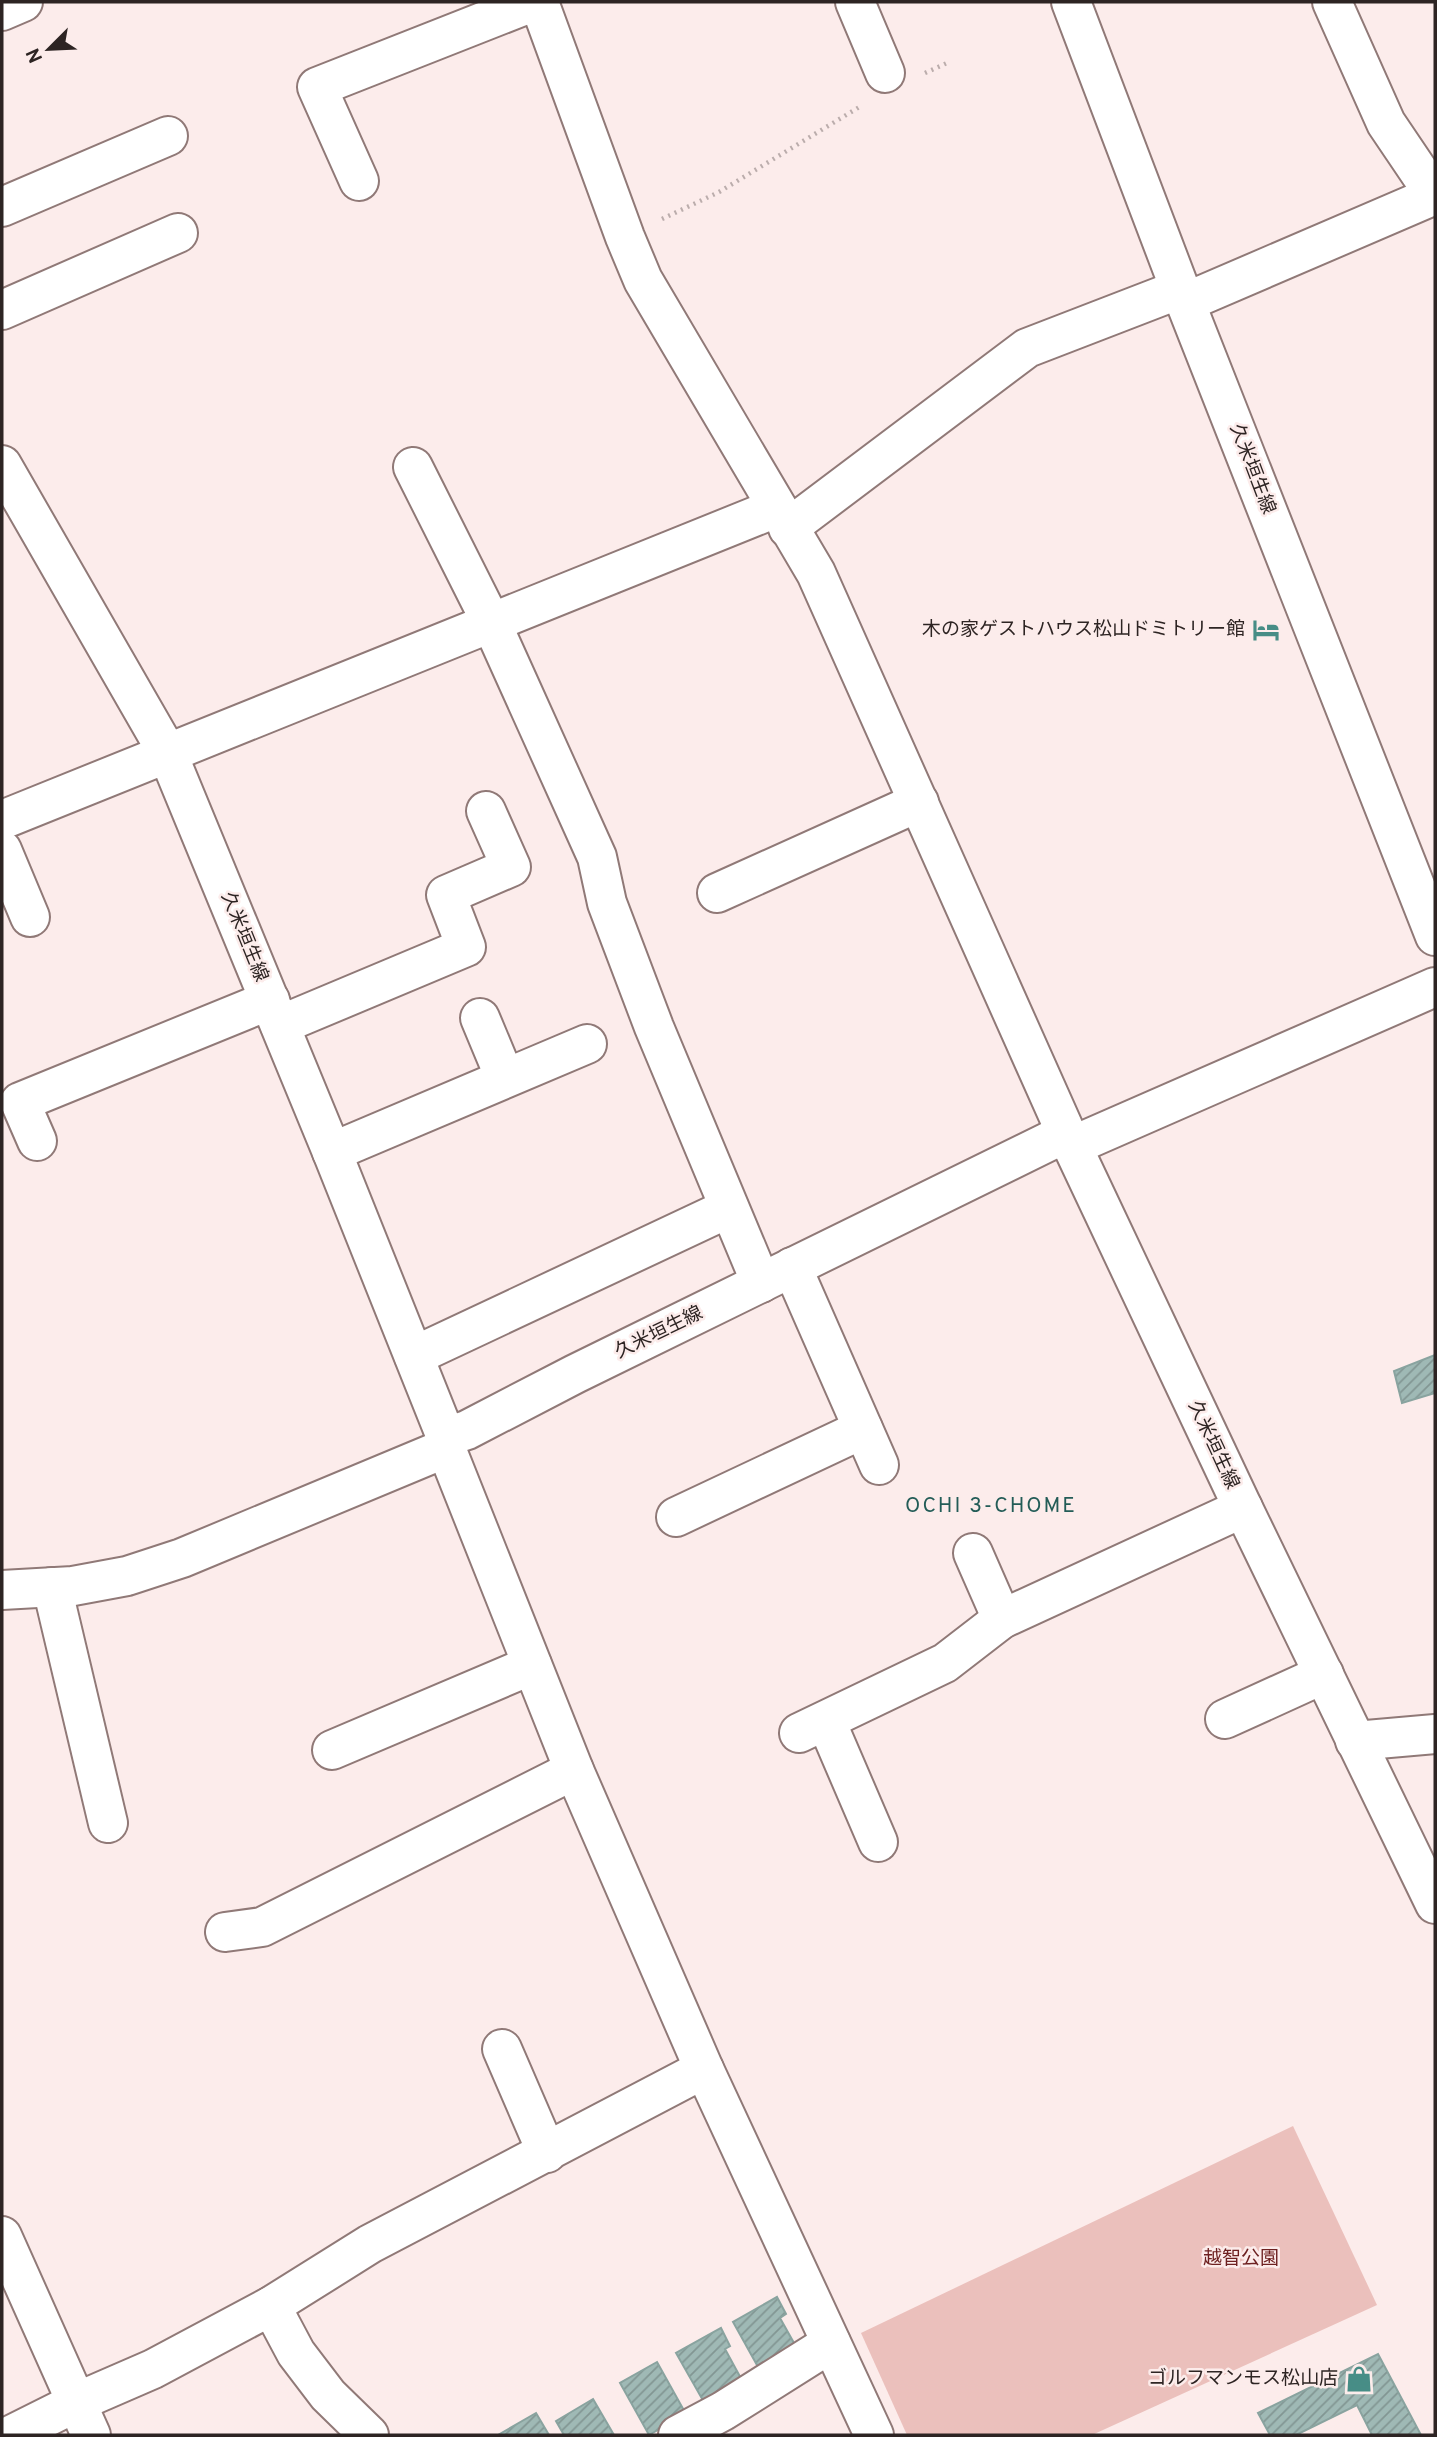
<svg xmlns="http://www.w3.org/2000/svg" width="1437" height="2437" font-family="Overpass,'Noto Sans JP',sans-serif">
	<defs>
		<pattern id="building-hatch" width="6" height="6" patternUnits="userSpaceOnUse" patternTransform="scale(1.75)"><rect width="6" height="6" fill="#9fb9b5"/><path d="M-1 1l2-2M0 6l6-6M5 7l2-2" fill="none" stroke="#829693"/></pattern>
	</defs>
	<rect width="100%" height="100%" fill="#fceceb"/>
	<!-- park -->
	<polygon fill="#ebc0bc" points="1293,2126 1377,2305 1092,2435 907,2435 861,2333"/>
	<!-- building -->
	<g fill="url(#building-hatch)" stroke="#89a39f" stroke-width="2">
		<polygon points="1435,1355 1435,1393 1402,1403 1394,1371"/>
		<polygon points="777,2297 786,2314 780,2318 799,2352 762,2374 733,2322"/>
		<polygon points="721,2328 730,2346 725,2349 743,2382 705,2404 676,2353"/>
		<polygon points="1378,2354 1421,2435 1372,2435 1357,2405 1296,2435 1270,2435 1258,2413"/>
		<polygon points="657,2362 686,2414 649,2435 620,2383"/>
		<polygon points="593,2399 614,2435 564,2435 556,2421"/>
		<polygon points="536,2413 549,2435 498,2435"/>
	</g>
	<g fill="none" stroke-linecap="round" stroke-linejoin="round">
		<!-- minor casing -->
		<g stroke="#907977" stroke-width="42">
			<g id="minor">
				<polyline points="539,2 625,237 643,280 816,573 1066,1133"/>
				<polyline points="855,2 885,73"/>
				<polyline points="1332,2 1386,123 1434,194"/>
				<polyline points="2,11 23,2"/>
				<polyline points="359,181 317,87 533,2"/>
				<polyline points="2,207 168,136"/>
				<polyline points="1186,302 1435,195"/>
				<polyline points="2,310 178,233"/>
				<polyline points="413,467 491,622 597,857 607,903 654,1027 761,1283"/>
				<polyline points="788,528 1027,348 1180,289"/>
				<polyline points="2,820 776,508"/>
				<polyline points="2,850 30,917"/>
				<polyline points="717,893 919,802"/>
				<polyline points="480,1018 505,1078"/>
				<polyline points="280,1025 466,947 446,895 511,867 486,811"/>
				<polyline points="37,1141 20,1102 270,1000"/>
				<polyline points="1072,1146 1435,987"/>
				<polyline points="332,1152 587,1044"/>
				<polyline points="792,1267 879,1465"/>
				<polyline points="414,1356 729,1208"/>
				<polyline points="446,1437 446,1448 574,1770 704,2069 874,2435"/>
				<polyline points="676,1517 863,1429"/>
				<polyline points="973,1553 1002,1619"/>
				<polyline points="52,1587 108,1823"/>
				<polyline points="2,1590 73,1586 127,1576 182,1558 446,1448"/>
				<polyline points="1225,1719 1324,1674"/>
				<polyline points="826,1721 878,1842"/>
				<polyline points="799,1733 945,1663 1002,1619 1243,1508"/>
				<polyline points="1355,1741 1435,1734"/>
				<polyline points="332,1750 532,1665"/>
				<polyline points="225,1932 262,1927 574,1770"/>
				<polyline points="502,2049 547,2153"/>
				<polyline points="2,2236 91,2435"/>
				<polyline points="271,2306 296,2353 328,2395 369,2435"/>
				<polyline points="11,2435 77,2402 153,2369 271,2306 370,2244 704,2069"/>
				<polyline points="678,2435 723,2411 831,2343"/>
			</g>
		</g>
		<!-- secondary casing -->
		<g stroke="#907977" stroke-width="42">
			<g id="secondary">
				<polyline points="1071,2 1180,289 1435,936"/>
				<polyline points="2,465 167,752 332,1152 446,1437 467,1430 575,1374 1066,1133 1243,1508 1435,1904"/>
			</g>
		</g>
		<!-- path -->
		<g stroke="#bbadac" stroke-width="4.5" stroke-dasharray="2 5" stroke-linecap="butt">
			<polyline points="925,73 947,63"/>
			<polyline points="662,219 719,192 861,106"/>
		</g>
		<!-- minor -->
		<use href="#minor" stroke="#fff" stroke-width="38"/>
		<!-- secondary -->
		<use href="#secondary" stroke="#fff" stroke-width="38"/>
	</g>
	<!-- icons -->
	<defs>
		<g id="hotel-bare" transform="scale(2.1)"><path d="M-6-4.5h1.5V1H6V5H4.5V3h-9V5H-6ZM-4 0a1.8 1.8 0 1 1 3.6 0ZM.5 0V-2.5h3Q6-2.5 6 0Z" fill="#478d86" stroke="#fceceb" stroke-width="2.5" paint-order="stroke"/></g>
		<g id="shop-bare" transform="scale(2.1)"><path d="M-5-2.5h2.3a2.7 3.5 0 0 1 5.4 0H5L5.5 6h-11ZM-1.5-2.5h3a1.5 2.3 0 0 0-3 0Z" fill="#478d86" stroke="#fceceb" stroke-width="2.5" paint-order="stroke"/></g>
	</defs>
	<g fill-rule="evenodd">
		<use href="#hotel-bare" x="1266" y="630"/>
		<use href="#shop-bare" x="1359" y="2379"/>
	</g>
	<g text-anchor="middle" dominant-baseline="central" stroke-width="5" stroke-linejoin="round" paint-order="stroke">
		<!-- street labels -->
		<g font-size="19" fill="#2d2423" stroke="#fceceb">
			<text transform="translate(1252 469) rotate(69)">久米垣生線</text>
			<text transform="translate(244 937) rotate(68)">久米垣生線</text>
			<text transform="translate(659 1333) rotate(-26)">久米垣生線</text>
			<text transform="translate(1213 1445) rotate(65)">久米垣生線</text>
		</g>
		<!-- poi labels -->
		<g font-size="19" fill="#2d2423" stroke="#fceceb" text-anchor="end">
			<text x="1245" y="630">木の家ゲストハウス松山ドミトリー館</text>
			<text x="1338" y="2379">ゴルフマンモス松山店</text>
		</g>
		<!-- park labels -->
		<g font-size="19" fill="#6e2121" stroke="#fceceb">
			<text x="1241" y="2259">越智公園</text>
		</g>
		<!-- neighbourhood labels -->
		<g font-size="21" letter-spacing="2" fill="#235c57" stroke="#fceceb">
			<text x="991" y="1506">OCHI 3-CHOME</text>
		</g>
	</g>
	<!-- border -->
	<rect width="1437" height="2437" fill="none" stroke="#2d2423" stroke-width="7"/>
	<!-- north arrow -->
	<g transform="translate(49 49) rotate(246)" stroke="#fceceb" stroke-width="5" paint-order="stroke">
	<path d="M0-5L12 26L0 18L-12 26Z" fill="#2d2423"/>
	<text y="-10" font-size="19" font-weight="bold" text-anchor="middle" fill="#2d2423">N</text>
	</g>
</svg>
